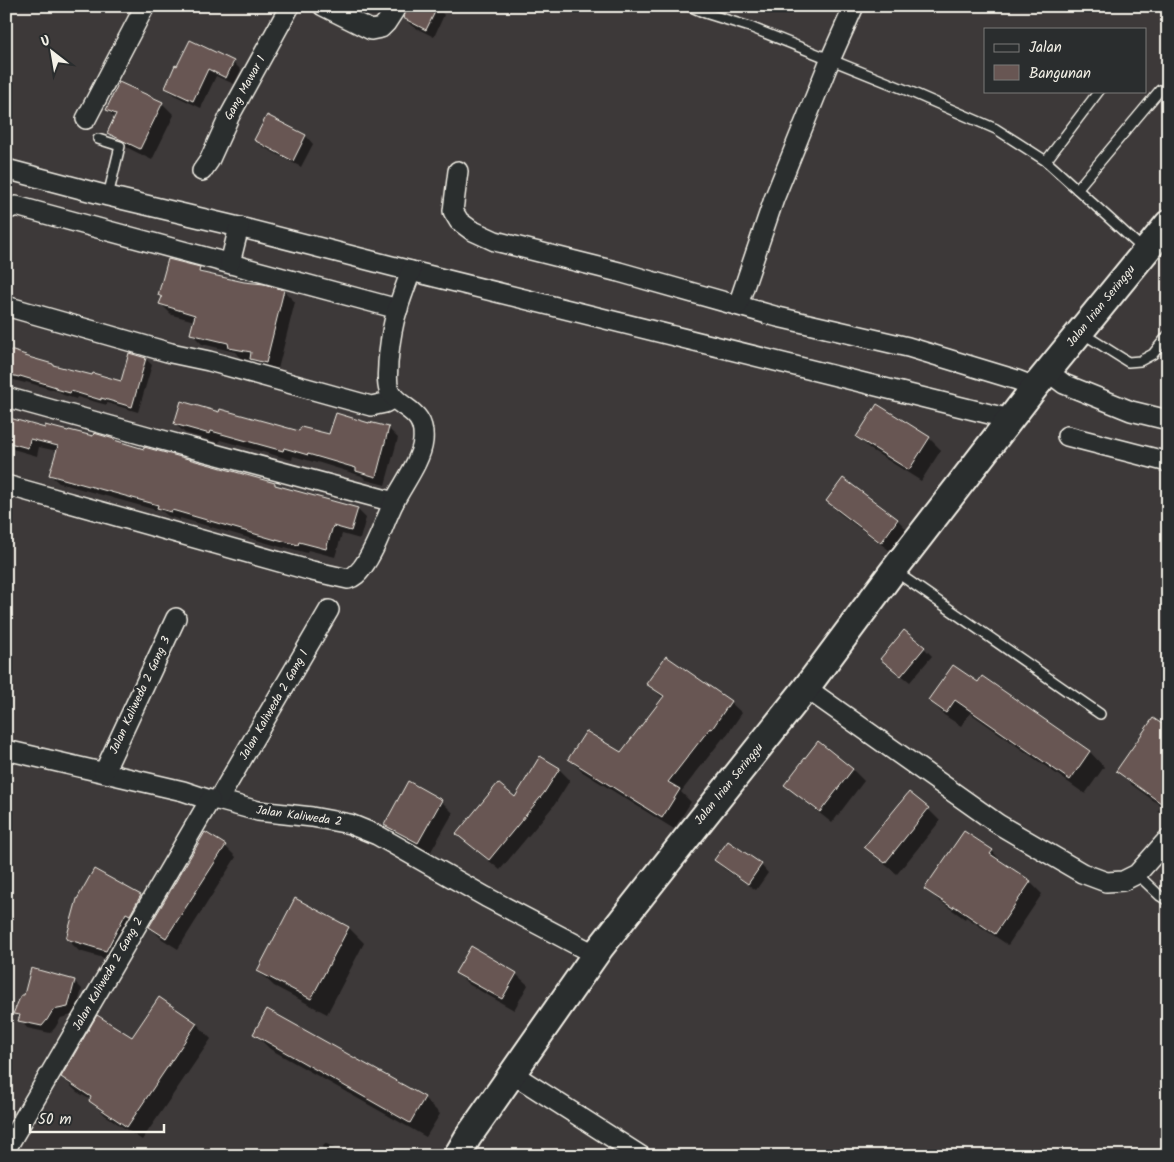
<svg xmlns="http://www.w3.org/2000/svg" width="1174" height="1162" font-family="Kalam,sans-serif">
	<rect width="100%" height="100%" fill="#3d3939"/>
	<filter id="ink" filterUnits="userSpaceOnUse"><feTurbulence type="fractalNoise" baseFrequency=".02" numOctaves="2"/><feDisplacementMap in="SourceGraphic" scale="10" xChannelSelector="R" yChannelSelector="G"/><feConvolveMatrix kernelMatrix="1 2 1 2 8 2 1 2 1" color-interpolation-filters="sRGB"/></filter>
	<g filter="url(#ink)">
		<!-- shadow -->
		<g fill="#0007">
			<polygon points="263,6 272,6 270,10"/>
			<polygon points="437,7 444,15 434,37 412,26 404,18"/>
			<polygon points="233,62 241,70 234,84 216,76 201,108 174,95 166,88 176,67"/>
			<polygon points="162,103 174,115 152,160 120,144 108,133 115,118 107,110"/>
			<polygon points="268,116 306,136 313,144 301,167 263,147 255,140"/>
			<polygon points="199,268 206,275 284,291 295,302 277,373 263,370 254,361 241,358 235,352 202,344 191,333 195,321 172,315 161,304 163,298 159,295"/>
			<polygon points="6,350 54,367 122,382 146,359 152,365 138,412 107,403 107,405 77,397 76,399 63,395 60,392 26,382 25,383 6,378"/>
			<polygon points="878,406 929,438 941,450 921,481 870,449 858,437"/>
			<polygon points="6,418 45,429 116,442 275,484 278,487 357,509 366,518 360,539 342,534 335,557 308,550 307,553 285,547 284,548 180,518 180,520 168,516 163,512 59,483 50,475 57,451 39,447 37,456 6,447"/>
			<polygon points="175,424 300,433 330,436 388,428 398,438 385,485 366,480 362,476 317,462 317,463 293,456 292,460 220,440 219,443 185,433"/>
			<polygon points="843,480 898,520 909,532 893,553 839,513 827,501"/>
			<polygon points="924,648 932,656 910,682 890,666"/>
			<polygon points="982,678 1090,752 1104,767 1085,794 970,713 961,726 944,715 930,700 978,684"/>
			<polygon points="648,684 730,702 742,713 724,739 723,738 681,792 691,802 674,829 581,771 570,759 621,754 664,699"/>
			<polygon points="1168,730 1168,820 1158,811 1161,806 1132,785 1118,771"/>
			<polygon points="819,743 853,770 864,781 832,823 798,796 786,785"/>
			<polygon points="541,758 559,769 570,780 555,804 500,870 469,844 458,833 515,799"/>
			<polygon points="909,794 928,809 940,821 897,874 878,859 866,847"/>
			<polygon points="441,801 453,813 430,853 398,836 386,824"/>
			<polygon points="225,846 236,857 178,949 162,939 150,927"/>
			<polygon points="992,851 1003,863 1003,864 1030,882 1042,894 1008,945 966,917 965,919 938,900 926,888"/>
			<polygon points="716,860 761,865 768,873 756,890 723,868"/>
			<polygon points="94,871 141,896 152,908 118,962 79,951 67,939"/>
			<polygon points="349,928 364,943 327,1014 274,986 258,971"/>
			<polygon points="457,972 516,974 528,985 514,1010 468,984"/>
			<polygon points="74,981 82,989 75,1014 61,1018 55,1028 50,1033 27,1028 15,1013 25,997"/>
			<polygon points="159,999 197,1024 211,1039 142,1140 105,1115 91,1100 77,1092 62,1077 132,1039"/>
			<polygon points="254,1033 424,1098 440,1114 426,1137 270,1049"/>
			<polygon points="6,1116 18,1127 6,1149"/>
			<polygon points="325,1143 348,1156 318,1156"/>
		</g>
		<!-- building -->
		<g fill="#685653" stroke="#f4f1e8">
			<polygon points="408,6 438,6 426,30 403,18 406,12"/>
			<polygon points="190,40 234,61 226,78 208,69 193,101 165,88 175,65 177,66"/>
			<polygon points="119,82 163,102 140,149 107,133 116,114 106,110"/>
			<polygon points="267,115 306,135 293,161 254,140"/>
			<polygon points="168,259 200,267 199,272 244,282 264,284 284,290 266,363 250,359 251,352 229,348 228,343 190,334 195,315 159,304 162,297 158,295"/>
			<polygon points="10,350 26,355 25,356 53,364 53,365 92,375 93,373 121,381 129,353 146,358 132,407 101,398 101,400 71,391 70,393 56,389 56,387 20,376 19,377 6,374 6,363"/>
			<polygon points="181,401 219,412 220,409 299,431 301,427 329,434 336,413 369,423 369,422 389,427 376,477 356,471 356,468 308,454 308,455 284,448 283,451 211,431 210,434 174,424"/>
			<polygon points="877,404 930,437 909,470 856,437"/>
			<polygon points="6,417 45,428 45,425 68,431 69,430 93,436 94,433 114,439 114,440 144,449 144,447 218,467 275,483 275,485 358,508 351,531 333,526 326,549 299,542 298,545 276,539 276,540 172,510 171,512 157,508 158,505 49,475 58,446 30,439 28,448 6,442"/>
			<polygon points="843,478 898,519 881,543 826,501"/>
			<polygon points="904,630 925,647 901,676 880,659"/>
			<polygon points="666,656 731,701 712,729 710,728 668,782 680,789 662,818 568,759 586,731 621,752 664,696 646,684"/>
			<polygon points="953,665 978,682 982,676 1090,751 1070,780 955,700 946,713 928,700"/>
			<polygon points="1153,718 1168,728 1168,808 1116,771"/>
			<polygon points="818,741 853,769 820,812 784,785"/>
			<polygon points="540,756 560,768 544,793 489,860 456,834 498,783 515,797"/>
			<polygon points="408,781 442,800 418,843 384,825"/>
			<polygon points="909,792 929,808 885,863 864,847"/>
			<polygon points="964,831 993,850 990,854 1031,881 995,934 954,906 953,908 924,889"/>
			<polygon points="205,832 226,845 166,938 149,927"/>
			<polygon points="728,841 762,864 748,884 714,860"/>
			<polygon points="94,869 141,895 130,915 126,913 106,951 66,939 77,899"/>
			<polygon points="295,898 349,927 311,999 257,971"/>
			<polygon points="471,946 517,973 502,999 455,973"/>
			<polygon points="31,968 75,980 68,1007 53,1010 47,1020 42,1026 18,1021 20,1015 13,1014 21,995 24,995"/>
			<polygon points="159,997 197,1023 127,1127 89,1101 91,1097 61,1077 97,1015 132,1037"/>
			<polygon points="267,1009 425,1097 410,1123 253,1034"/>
		</g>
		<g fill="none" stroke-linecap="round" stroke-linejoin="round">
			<!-- lane casing -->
			<g stroke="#f4f1e8" stroke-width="12">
				<g id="lane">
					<polyline points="689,6 705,13 750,27 911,92 996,129 1046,161 1143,249"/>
					<polyline points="98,139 120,146 108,196"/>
					<polyline points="1046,161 1099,91"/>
					<polyline points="1077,189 1160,90"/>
					<polyline points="1082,333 1128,362 1140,361 1153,354 1168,335"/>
					<polyline points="896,572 1100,714"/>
					<polyline points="1137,874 1160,896 1168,901"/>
				</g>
			</g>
			<!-- street casing -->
			<g stroke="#f4f1e8" stroke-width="22">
				<g id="street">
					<polyline points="323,6 371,30 381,28 386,23 397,6"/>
					<polyline points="86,119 145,6"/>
					<polyline points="6,169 108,196 239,227 411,271 1010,419"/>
					<polyline points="202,171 209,161 229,117 290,6"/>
					<polyline points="458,171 453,211 459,221 471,230 495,241 619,272 778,317 908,347 1017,380 1035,387"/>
					<polyline points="6,210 16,206 398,309"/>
					<polyline points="230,263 239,227"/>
					<polyline points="738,305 774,199 830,60 854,6"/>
					<polyline points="6,306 171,353 209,361 371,406 385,403 394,398"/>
					<polyline points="1047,371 1064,384 1131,411 1168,420"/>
					<polyline points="6,397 147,436 394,502"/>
					<polyline points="1067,436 1168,462"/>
					<path d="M6,485L312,571L348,579C355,577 358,573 362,568C377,548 383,524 394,502C403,484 421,461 423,441C426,408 398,410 389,390C386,381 388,372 388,363C389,350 391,335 394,322C398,305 405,288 411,271"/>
					<polyline points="806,688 998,824 1082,873 1106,882 1123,881 1137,874 1167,840"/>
					<polyline points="6,750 183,791 210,800 218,800 258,811 312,817 350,824 377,835 486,897 596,955"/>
					<polyline points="104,772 176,618"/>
					<polyline points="218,800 329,610"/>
					<polyline points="513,1074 641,1156"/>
					<polyline points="6,1149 210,800"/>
				</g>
			</g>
			<!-- secondary casing -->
			<g stroke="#f4f1e8" stroke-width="30">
				<polyline id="secondary" points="457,1156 468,1137 600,948 697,825 806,688 893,571 1035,387 1168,224"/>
			</g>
			<!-- lane -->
			<use href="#lane" stroke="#2a2d2e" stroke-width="9"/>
			<!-- street -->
			<use href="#street" stroke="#2a2d2e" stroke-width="19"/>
			<!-- secondary -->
			<use href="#secondary" stroke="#2a2d2e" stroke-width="26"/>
		</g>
	</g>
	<g text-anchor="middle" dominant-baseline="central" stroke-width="5" stroke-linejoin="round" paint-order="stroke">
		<!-- street labels -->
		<g font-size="12" fill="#f4f1e8" stroke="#2a2d2e">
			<text transform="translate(245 88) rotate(-61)">Gang Mawar 1</text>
			<text transform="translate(1101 306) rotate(-51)">Jalan Irian Seringgu</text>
			<text transform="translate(140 695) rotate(-65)">Jalan Kaliweda 2 Gang 3</text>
			<text transform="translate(274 705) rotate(-60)">Jalan Kaliweda 2 Gang 1</text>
			<text transform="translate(729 784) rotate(-51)">Jalan Irian Seringgu</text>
			<text transform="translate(299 816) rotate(8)">Jalan Kaliweda 2</text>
			<text transform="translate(108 974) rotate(-60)">Jalan Kaliweda 2 Gang 2</text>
		</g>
	</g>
	<!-- margin -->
	<rect width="1174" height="1162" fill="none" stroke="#2a2d2e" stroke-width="25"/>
	<rect x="12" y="12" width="1149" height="1137" fill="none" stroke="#f4f1e8" stroke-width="2" filter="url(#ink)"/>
	<!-- legend -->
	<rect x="984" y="28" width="162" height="65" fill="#2a2d2e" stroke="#7b7b78"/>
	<rect x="994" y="44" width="25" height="8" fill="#2a2d2e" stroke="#7b7b78"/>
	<text x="1029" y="52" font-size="15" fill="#f4f1e8">Jalan</text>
	<rect x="994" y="65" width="25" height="15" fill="#685653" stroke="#7b7b78"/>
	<text x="1029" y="78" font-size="15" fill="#f4f1e8">Bangunan</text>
	<!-- north arrow -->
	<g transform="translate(52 52) rotate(329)" stroke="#2a2d2e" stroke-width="4" paint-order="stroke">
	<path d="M0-4L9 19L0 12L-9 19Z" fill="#f4f1e8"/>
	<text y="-8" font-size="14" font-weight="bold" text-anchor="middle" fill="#f4f1e8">U</text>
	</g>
	<!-- scale -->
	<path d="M30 1124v8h134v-8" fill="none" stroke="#f4f1e8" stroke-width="2.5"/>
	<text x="38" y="1124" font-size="15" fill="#f4f1e8" stroke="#2a2d2e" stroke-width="4" paint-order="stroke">50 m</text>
</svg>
